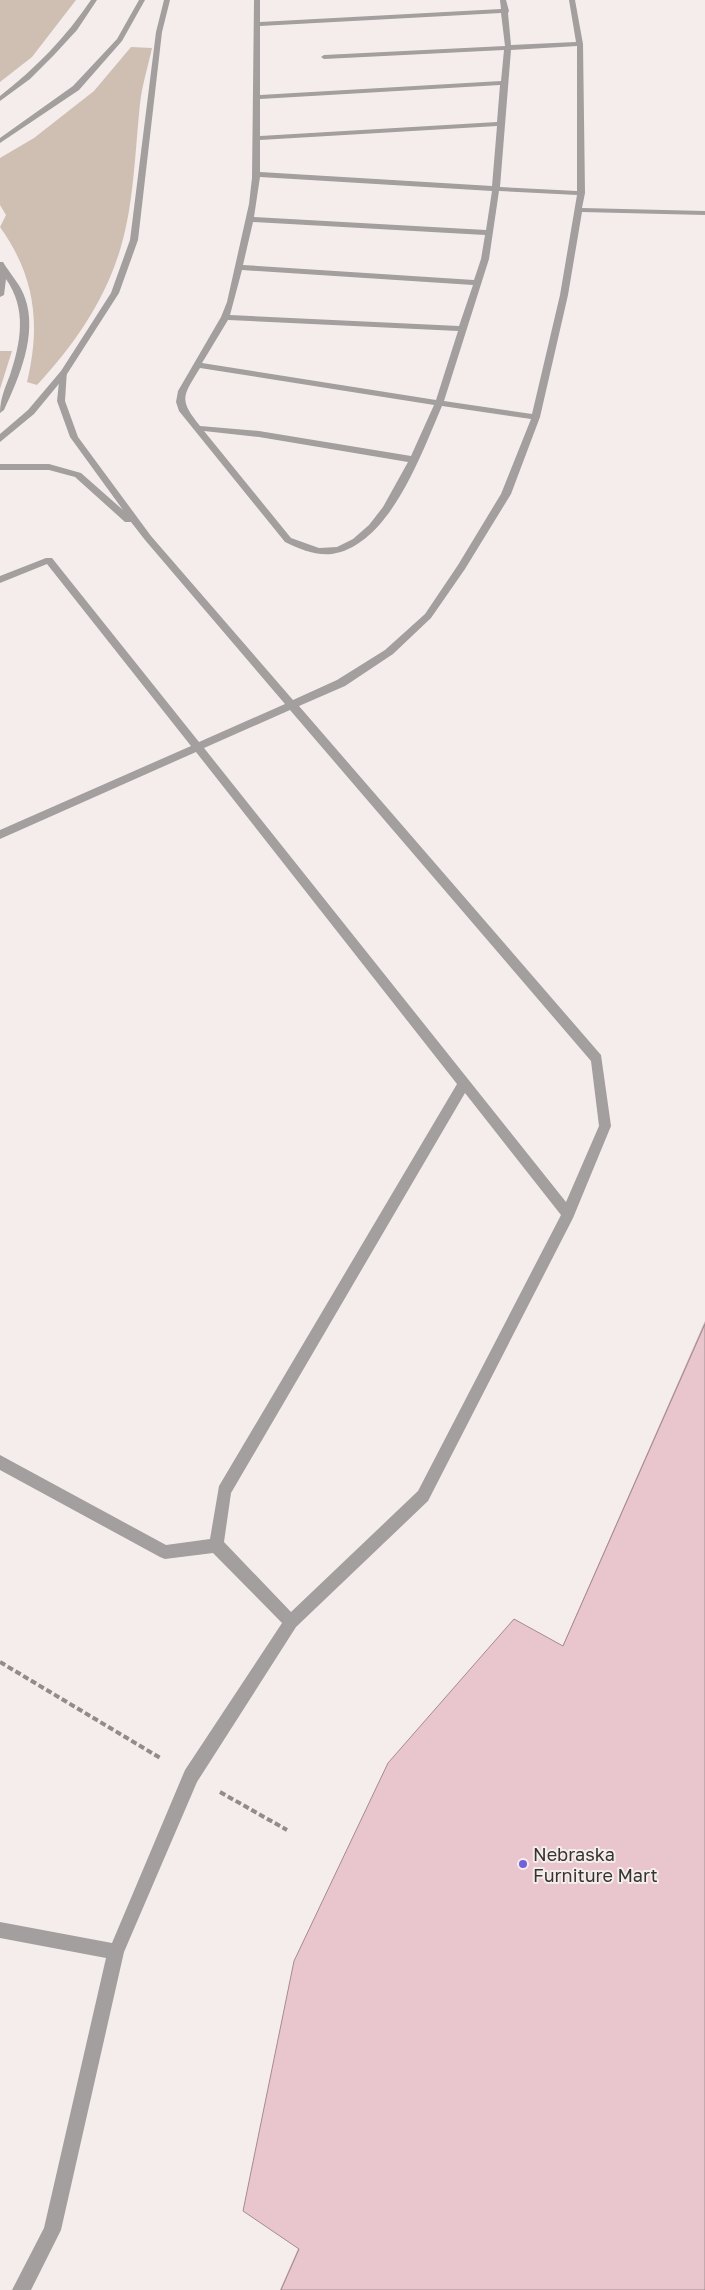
<svg xmlns="http://www.w3.org/2000/svg" width="705" height="2290" font-family="'Golos Text',sans-serif">
	<rect width="100%" height="100%" fill="#f5edec"/>
	<!-- green -->
	<g fill="#cebfb2">
		<polygon points="0,0 76,0 32,57 0,82"/>
		<path d="M131,47L152,48C148,67 142,85 140,104C135,151 134,205 120,250C104,302 74,345 37,385L27,382C41,324 35,276 0,227L6,215L0,205V158L34,138L94,91Z"/>
		<polygon points="0,351 12,351 0,389"/>
	</g>
	<g fill="none" stroke-linecap="round" stroke-linejoin="round">
		<!-- path -->
		<g stroke="#918b8b" stroke-width="4" stroke-dasharray="6 3" stroke-linecap="butt">
			<polyline points="0,1662 162,1759"/>
			<polyline points="220,1792 287,1830"/>
		</g>
		<!-- service -->
		<path fill="#a29f9e" fill-rule="evenodd" d="M254,0H260V22L501,9L500,0H506L509,11L508,13L511,45L576,42L569,0H575L583,44L585,193L582,208L705,211V215L582,212L568,295L540,417L511,494L465,569L431,618L393,654L345,686L299,706L601,1055L611,1126L573,1218L428,1501L296,1627L197,1782L124,1952L61,2230L31,2290H12L44,2228L106,1958L0,1938V1922L112,1943L185,1770L282,1623L213,1553L165,1559L160,1557L0,1470V1455L166,1545L210,1539L219,1486L457,1084L196,752L0,839V830L191,746L47,564L0,583V576L46,558H52L199,742L285,704L145,540L131,522H125L75,477L49,470H0V464H49L81,473L123,510L70,437L57,401L60,372L67,370L65,401L78,437L151,536L293,700L337,680L385,650L425,614L458,565L501,494L531,419L442,406C422,452 390,545 332,554C316,556 299,549 285,542L179,411L176,402L178,391L221,317L227,302L249,204L252,178ZM501,13L505,46L324,55L321,57L324,59L504,50L501,81L260,95V26ZM577,46V191L500,187L511,50ZM500,85L497,122L260,136V99ZM497,126L492,186L260,172V140ZM260,177L492,191L486,230L254,217ZM499,191L577,195L560,295L532,414L444,401L489,259ZM253,222L485,235L481,259L474,280L243,265ZM242,270L473,285L459,326L230,315ZM228,320L458,331L436,400L202,363ZM200,368L434,405L411,456L259,431L200,426C178,399 183,396 200,368ZM204,431L259,437L408,462L383,507L369,525L353,539L337,547L319,548L291,538ZM290,710L591,1061L599,1126L566,1202L204,748ZM465,1093L561,1215L418,1491L291,1612L224,1542L231,1493Z"/>
		<!-- tertiary -->
		<g fill="#a29f9e" fill-rule="evenodd">
			<path d="M91,0H97L77,30L54,55L30,79L0,101V96C36,68 66,37 91,0Z"/>
			<polygon points="139,0 145,0 122,41 79,90 0,143 0,138 73,86 117,39"/>
			<polygon points="164,0 170,0 162,32 138,240 119,293 67,374 34,414 0,442 0,434 28,410 61,371 111,293 130,240 156,32"/>
			<path d="M0,262H3C10,274 21,285 25,298C38,334 19,378 4,410L0,413C0,399 5,388 10,375C21,342 27,309 6,279L4,295L0,297Z"/>
		</g>
	</g>
	<!-- wall -->
	<polygon fill="#c8aab0" points="705,1321 705,2290 280,2290 563,1645"/>
	<!-- building -->
	<polygon fill="#e9c6cd" stroke="#a38b90" points="705,1324 705,2290 281,2290 299,2249 243,2211 294,1961 388,1763 514,1619 563,1646"/>
	<!-- markers -->
	<circle fill="#735fd9" stroke="#f5edec" stroke-width="2" cx="523" cy="1864" r="5"/>
	<g text-anchor="middle" dominant-baseline="central" stroke-width="4" stroke-linejoin="round" paint-order="stroke">
		<!-- near-poi labels -->
		<g font-size="18" fill="#363333" stroke="#f5edec" text-anchor="start">
			<text x="533" y="1854">Nebraska<tspan x="533" dy="21">Furniture Mart</tspan></text>
		</g>
	</g>
</svg>
